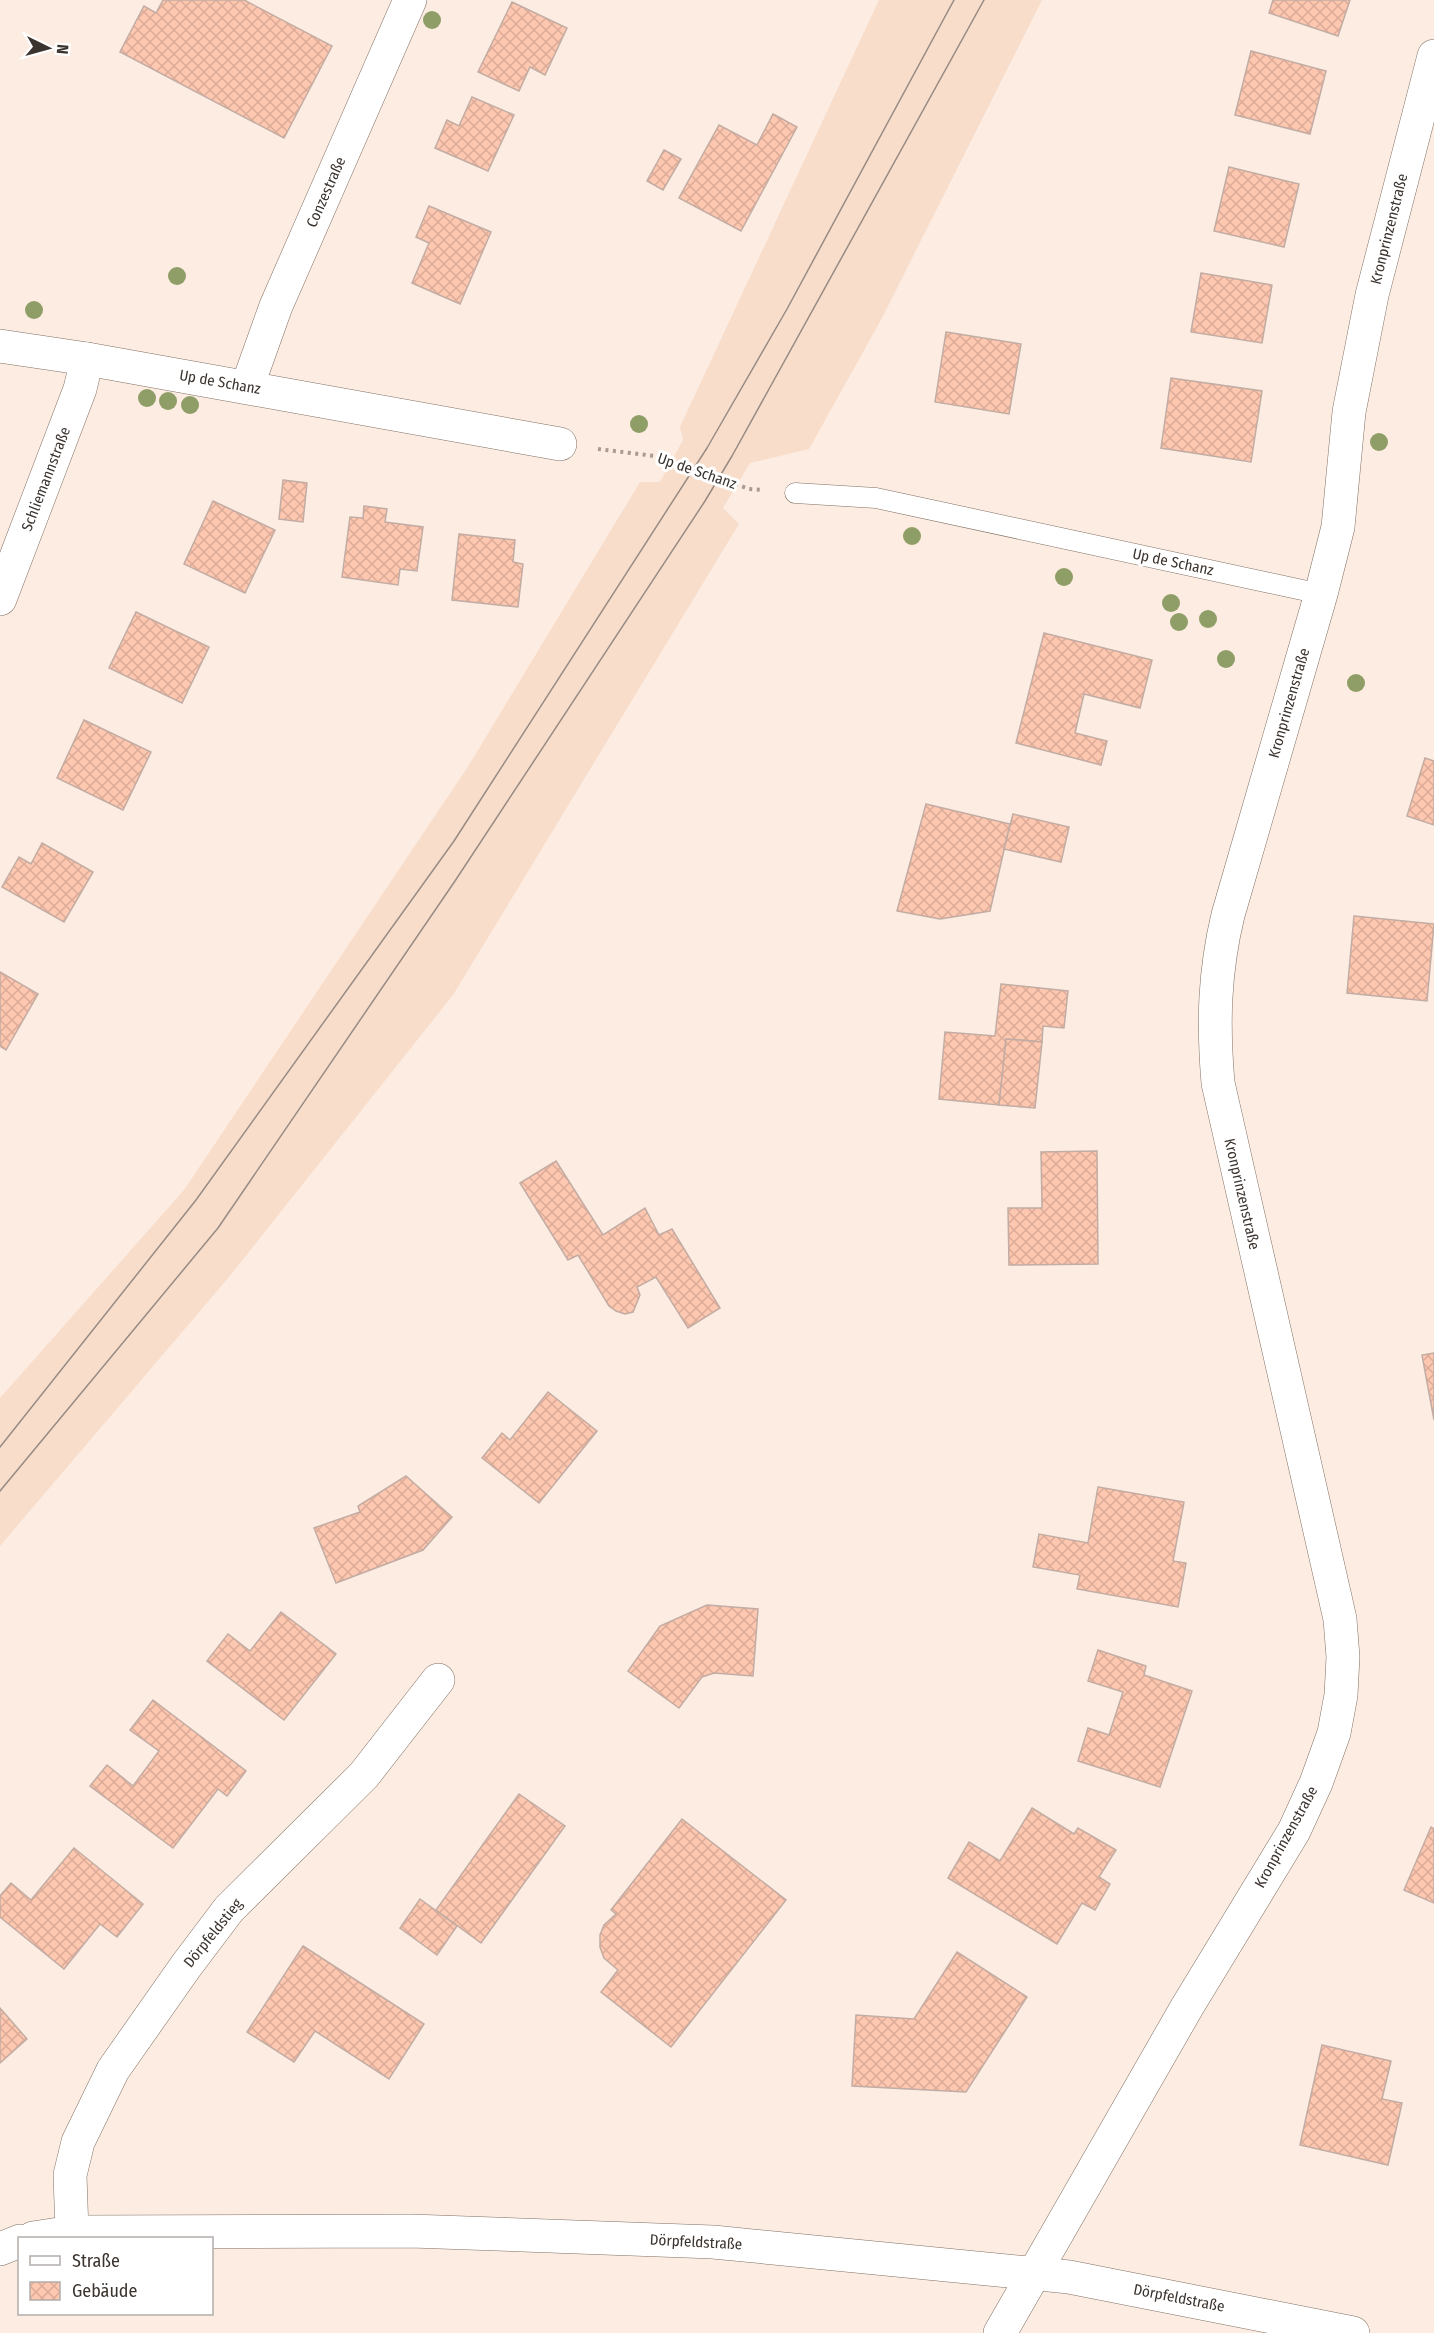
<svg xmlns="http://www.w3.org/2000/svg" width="1434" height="2333" font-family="'Fira Sans Condensed',sans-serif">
	<defs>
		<pattern id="building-cross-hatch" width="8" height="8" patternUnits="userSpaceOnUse" patternTransform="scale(1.5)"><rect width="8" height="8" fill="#fec7b0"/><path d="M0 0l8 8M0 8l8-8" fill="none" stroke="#dbab98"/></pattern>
	</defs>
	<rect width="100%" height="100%" fill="#fcece1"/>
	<!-- built -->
	<polygon fill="#f9ddcb" points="879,0 1042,0 882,318 809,449 750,463 723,508 739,524 453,995 229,1277 0,1546 0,1398 184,1190 469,765 640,482 660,482 683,440 680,427"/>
	<!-- building -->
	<g fill="url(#building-cross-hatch)" stroke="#c2aca3" stroke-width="1.5">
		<polygon points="163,0 244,0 332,46 284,138 120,52 144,6 156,13"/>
		<polygon points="1273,0 1350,0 1338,36 1269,13"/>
		<polygon points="512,2 567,28 545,75 530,67 519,91 478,72"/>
		<polygon points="1251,51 1326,71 1310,134 1235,115"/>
		<polygon points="472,97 514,115 488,171 435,148 447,120 459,126"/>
		<polygon points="773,114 797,127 741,231 679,198 719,125 757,145"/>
		<polygon points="664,150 681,159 663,190 647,181"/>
		<polygon points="1229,167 1299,184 1284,247 1214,231"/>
		<polygon points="429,206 491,232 460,304 412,283 429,243 416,237"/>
		<polygon points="1201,273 1272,285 1262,343 1191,332"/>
		<polygon points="946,332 1021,344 1009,414 935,402"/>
		<polygon points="1171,378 1262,391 1251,462 1161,448"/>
		<polygon points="283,480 307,483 303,522 279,519"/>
		<polygon points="213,501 275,530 245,593 184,564"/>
		<polygon points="364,506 387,509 385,522 423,527 417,571 400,569 398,585 342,577 350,517 363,518"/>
		<polygon points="459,534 515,540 513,562 523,564 518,607 452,600"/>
		<polygon points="136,612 209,647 182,703 109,668"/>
		<polygon points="1044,633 1152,660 1140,708 1084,694 1075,733 1107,741 1101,765 1016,743"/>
		<polygon points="84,720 151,752 123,810 57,778"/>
		<polygon points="1425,758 1434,761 1434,825 1407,816"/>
		<polygon points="926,804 1010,824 990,911 940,919 897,911"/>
		<polygon points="1013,814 1069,827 1061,862 1004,849"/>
		<polygon points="42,843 93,872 64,922 2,887 19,857 31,864"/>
		<polygon points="1354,916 1434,924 1427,1001 1347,993"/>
		<polygon points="0,972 38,994 6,1050 0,1046"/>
		<polygon points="1001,984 1068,991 1064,1028 1043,1026 1042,1042 1006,1039 999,1105 939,1099 945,1032 995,1036"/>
		<polygon points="1006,1039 1042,1042 1035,1108 999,1105"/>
		<polygon points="1097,1151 1098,1264 1009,1265 1008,1208 1042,1208 1041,1152"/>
		<polygon points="556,1161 603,1235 645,1208 659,1235 672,1229 720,1308 688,1328 656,1277 637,1287 640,1295 633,1312 625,1314 616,1311 609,1306 578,1255 568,1260 520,1183"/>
		<polygon points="1434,1353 1434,1420 1422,1355"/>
		<polygon points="548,1392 597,1431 539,1503 482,1458 502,1433 510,1440"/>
		<polygon points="406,1476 452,1517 423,1550 336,1583 314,1528 360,1512 358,1506"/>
		<polygon points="1098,1487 1184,1502 1173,1561 1186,1563 1178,1607 1077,1589 1080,1575 1033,1567 1039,1534 1088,1543"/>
		<polygon points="707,1605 758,1609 753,1676 714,1673 702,1677 679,1708 628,1671 660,1626"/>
		<polygon points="281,1612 336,1654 284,1720 207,1661 228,1634 250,1651"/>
		<polygon points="1098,1650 1146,1666 1144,1675 1192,1691 1160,1787 1078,1761 1088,1728 1109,1735 1123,1692 1088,1681"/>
		<polygon points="153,1700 246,1771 227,1796 218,1789 173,1848 90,1786 107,1765 133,1786 159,1751 130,1730"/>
		<polygon points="519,1794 565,1826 481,1943 436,1910"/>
		<polygon points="1032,1808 1074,1834 1078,1828 1116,1850 1099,1877 1110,1884 1095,1910 1082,1903 1057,1944 948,1878 969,1842 1000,1861"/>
		<polygon points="682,1819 786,1900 671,2047 601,1992 618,1970 604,1958 600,1947 600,1935 604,1925 616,1914 611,1910"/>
		<polygon points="1431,1827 1434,1829 1434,1903 1404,1890"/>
		<polygon points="74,1848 143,1904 117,1937 100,1924 64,1969 0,1917 0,1896 11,1883 31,1900"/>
		<polygon points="420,1899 457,1926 437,1955 400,1928"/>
		<polygon points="303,1946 424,2024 389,2079 315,2031 294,2062 247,2032"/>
		<polygon points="957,1952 1027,1997 966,2092 852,2086 856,2015 914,2019"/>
		<polygon points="0,2008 27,2039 0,2063"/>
		<polygon points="1322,2045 1391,2061 1382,2099 1402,2103 1388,2165 1300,2145"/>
	</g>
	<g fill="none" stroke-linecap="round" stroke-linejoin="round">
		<!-- service casing -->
		<g stroke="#827064" stroke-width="21">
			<polyline id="service" points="795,493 876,498 1321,594"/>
		</g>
		<!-- minor casing -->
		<g stroke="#827064" stroke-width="34">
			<g id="minor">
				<polyline points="0,346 87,359 560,444"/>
				<polyline points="247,387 276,306 410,0"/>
				<polyline points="0,599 80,389 87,359"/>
				<polyline points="72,2232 70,2175 78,2142 113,2070 186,1966 229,1909 364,1775 438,1680"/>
				<polyline points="33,2238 72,2232 411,2231 713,2242 1069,2277 1353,2333"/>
				<polyline points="0,2249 20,2241"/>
				<path d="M1000,2333L1187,2007L1294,1831L1316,1783L1334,1733L1341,1695L1343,1657L1340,1619L1218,1083C1213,1024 1214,973 1228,915L1321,594L1338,527L1349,412L1372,295L1434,56"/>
			</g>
		</g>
		<!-- path -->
		<polyline stroke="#a89b93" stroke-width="4" stroke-dasharray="3 4.5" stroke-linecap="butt" points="598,449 663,457 749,489 764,490"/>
		<!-- service -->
		<use href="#service" stroke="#fff" stroke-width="20"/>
		<!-- minor -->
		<use href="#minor" stroke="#fff" stroke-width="33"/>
		<!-- tram -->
		<g stroke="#978b83" stroke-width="1.5">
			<polyline points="0,1447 196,1200 454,841 707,448 787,309 954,0"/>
			<polyline points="0,1491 218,1228 455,881 705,501 732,456 984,0"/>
		</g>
	</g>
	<!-- trees -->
	<g fill="#8f9d67">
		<circle cx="432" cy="20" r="9"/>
		<circle cx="177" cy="276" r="9"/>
		<circle cx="34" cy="310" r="9"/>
		<circle cx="147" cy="398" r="9"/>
		<circle cx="168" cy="401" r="9"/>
		<circle cx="190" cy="405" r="9"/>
		<circle cx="639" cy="424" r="9"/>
		<circle cx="1379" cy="442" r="9"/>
		<circle cx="912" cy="536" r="9"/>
		<circle cx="1064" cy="577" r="9"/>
		<circle cx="1171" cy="603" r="9"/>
		<circle cx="1208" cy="619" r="9"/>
		<circle cx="1179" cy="622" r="9"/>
		<circle cx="1226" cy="659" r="9"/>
		<circle cx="1356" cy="683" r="9"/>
	</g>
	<g text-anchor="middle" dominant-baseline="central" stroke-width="6" stroke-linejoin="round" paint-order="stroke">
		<!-- street labels -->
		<g font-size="15" fill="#3b332e" stroke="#fff">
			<text transform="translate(326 192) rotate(-66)">Conzestraße</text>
			<text transform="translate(1389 229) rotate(-76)">Kronprinzenstraße</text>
			<text transform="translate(220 382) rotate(10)">Up de Schanz</text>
			<text transform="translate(697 471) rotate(19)">Up de Schanz</text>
			<text transform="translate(46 479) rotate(-69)">Schliemannstraße</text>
			<text transform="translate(1173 562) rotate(12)">Up de Schanz</text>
			<text transform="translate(1289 703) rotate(-74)">Kronprinzenstraße</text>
			<text transform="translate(1242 1194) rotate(77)">Kronprinzenstraße</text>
			<text transform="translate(1286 1837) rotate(-61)">Kronprinzenstraße</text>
			<text transform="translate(213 1933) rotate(-51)">Dörpfeldstieg</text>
			<text transform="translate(696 2242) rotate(3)">Dörpfeldstraße</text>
			<text transform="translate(1179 2298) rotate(11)">Dörpfeldstraße</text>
		</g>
	</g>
	<!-- legend -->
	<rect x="18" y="2237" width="195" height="78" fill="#ffffff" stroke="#b1adab" stroke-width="1.5"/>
	<rect x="30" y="2256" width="30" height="9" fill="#ffffff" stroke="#b1adab" stroke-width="1.5"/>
	<text x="72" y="2267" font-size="18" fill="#3b332e">Straße</text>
	<rect x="30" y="2282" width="30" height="18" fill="url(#building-cross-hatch)" stroke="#b1adab" stroke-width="1.5"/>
	<text x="72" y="2297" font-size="18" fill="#3b332e">Gebäude</text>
	<!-- north arrow -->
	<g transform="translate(48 48) rotate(95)" stroke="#ffffff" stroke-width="4.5" paint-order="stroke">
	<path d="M0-4.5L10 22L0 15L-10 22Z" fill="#3b332e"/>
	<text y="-9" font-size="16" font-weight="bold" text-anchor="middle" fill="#3b332e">N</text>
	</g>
</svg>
